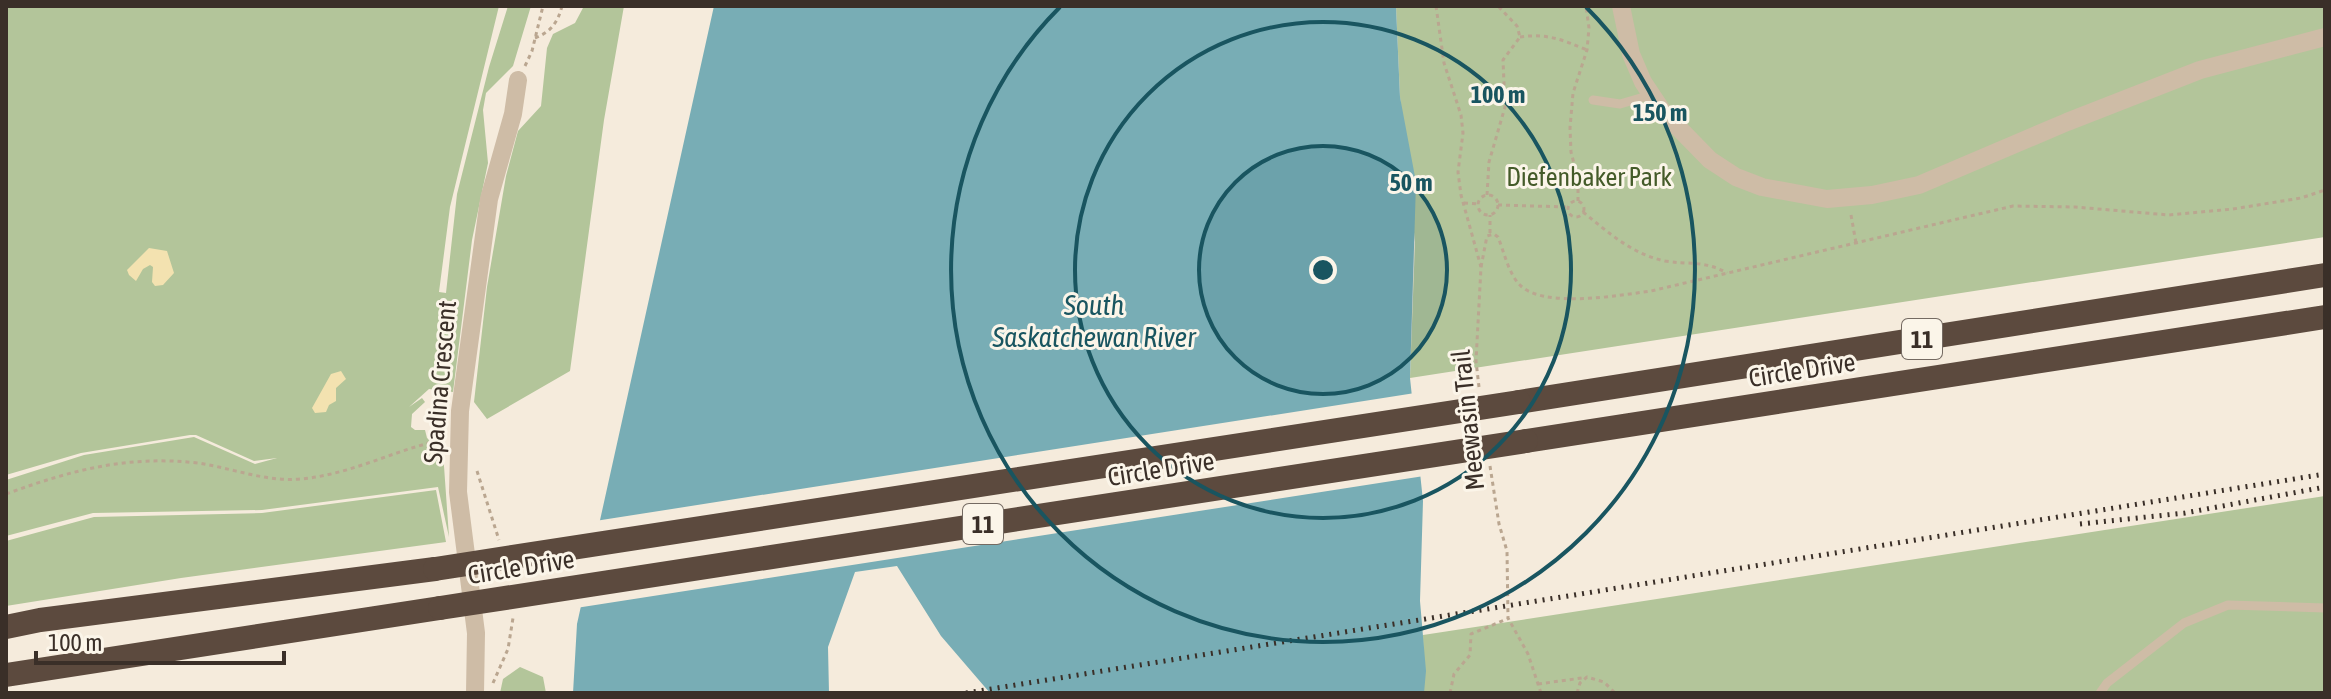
<svg xmlns="http://www.w3.org/2000/svg" width="2331" height="699" font-family="'Asap Condensed',sans-serif">
	<rect width="100%" height="100%" fill="#f5ebdc"/>
	<!-- green -->
	<g fill="#b3c59a">
		<polygon points="6,6 499,6 450,207 439,292 446,293 457,194 489,67 508,6 531,6 513,66 486,93 483,110 488,163 472,240 453,392 429,389 409,407 422,398 425,402 412,414 411,427 415,430 425,430 427,438 443,452 449,537 438,487 262,510 93,513 6,536 6,480 84,455 194,437 255,464 277,458 254,461 196,435 190,435 81,453 6,475"/>
		<polygon points="584,6 624,6 604,120 570,371 487,419 474,402 487,287 506,176 518,131 541,106 547,48 553,34 575,23"/>
		<polygon points="1396,6 2325,6 2325,237 1410,378 1415,242 1400,97"/>
		<polygon points="436,490 446,542 181,578 6,606 6,541 94,517 262,513"/>
		<polygon points="2325,496 2325,693 1424,693 1423,635"/>
		<polygon points="520,667 543,677 546,693 500,693 503,679"/>
	</g>
	<!-- sand -->
	<g fill="#f3e2b0">
		<polygon points="149,248 167,251 174,273 163,285 155,286 152,282 153,267 150,265 143,269 136,281 129,275 127,270"/>
		<polygon points="341,371 346,379 336,388 336,401 329,405 326,412 315,413 312,408 331,374"/>
	</g>
	<!-- water -->
	<polygon fill="#78adb5" points="714,6 1396,6 1400,97 1416,182 1410,378 1423,501 1420,601 1426,671 1424,693 990,693 941,636 897,566 855,572 828,647 829,693 573,693 577,624"/>
	<!-- pier -->
	<polygon fill="#f5ebdc" points="1415,393 1424,476 576,608 595,521"/>
	<g fill="none" stroke-linecap="round" stroke-linejoin="round">
		<!-- path -->
		<g stroke="#baa690" stroke-width="3" stroke-dasharray="4 4" stroke-linecap="butt">
			<polyline points="1436,6 1444,63 1461,115 1463,133 1458,172 1461,195 1481,267 1476,361 1479,387"/>
			<path d="M1520,37C1547,33 1563,40 1587,50"/>
			<path d="M535,38C551,32 558,22 562,6"/>
			<polyline points="525,66 532,51 543,6"/>
			<polyline points="1487,195 1489,162 1505,107 1503,60 1520,37 1517,26 1498,6"/>
			<circle cx="1488" cy="205" r="10"/>
			<polyline points="1578,201 1578,179 1571,152 1570,128 1573,93 1587,50 1589,28 1586,6"/>
			<circle cx="1576" cy="209" r="8"/>
			<polyline points="1464,203 1478,204"/>
			<polyline points="1498,205 1568,207"/>
			<path d="M1583,212C1609,233 1632,254 1665,261C1689,265 1704,260 1727,273"/>
			<polyline points="1851,215 1856,243"/>
			<polyline points="1490,233 1490,215"/>
			<path d="M1481,267L1487,236L1494,234L1498,237C1504,252 1508,271 1518,283C1540,310 1621,295 1651,291L2013,206L2075,207L2169,215L2233,209L2301,198L2325,190"/>
			<polyline points="430,435 432,442 431,427 444,413"/>
			<polyline points="1490,466 1499,524 1507,551 1508,618 1528,654 1541,693"/>
			<polyline points="477,471 499,540"/>
			<path d="M6,494C72,470 127,455 198,463C232,468 265,482 300,479C350,475 394,450 442,440"/>
			<polyline points="493,683 508,649 513,618"/>
			<polyline points="1538,684 1582,678"/>
			<polyline points="1450,693 1454,674 1470,655 1471,634 1507,619"/>
			<polyline points="1577,693 1580,683 1587,677 1604,682 1615,693"/>
		</g>
		<!-- lane -->
		<g stroke="#cebca6" stroke-width="9">
			<polyline points="1593,100 1620,104 1651,95"/>
			<polyline points="2100,693 2107,683 2184,623 2228,605 2325,608"/>
		</g>
		<!-- street -->
		<g stroke="#cebca6" stroke-width="18">
			<polyline points="1621,6 1631,54 1643,82 1663,112 1710,160 1736,177 1762,187 1827,199 1872,195 1919,185 2067,122 2200,70 2325,37"/>
			<polyline points="475,693 476,633 458,492 460,411 489,199 513,114 518,80"/>
		</g>
		<!-- highway -->
		<g stroke="#5c4a3e" stroke-width="24">
			<polyline points="1519,402 2325,275"/>
			<polyline points="1526,441 2325,317"/>
			<polyline points="6,627 40,620 435,569"/>
			<polyline points="6,675 440,608"/>
		</g>
		<!-- rail -->
		<g stroke="#3a2f28" stroke-width="5" stroke-dasharray="2 6" stroke-linecap="butt">
			<polyline points="2080,524 2185,513 2325,487"/>
			<polyline points="966,693 2325,474"/>
		</g>
		<!-- highway-bridge -->
		<g stroke="#5c4a3e" stroke-width="24">
			<polyline points="435,569 1519,402"/>
			<polyline points="440,608 1526,441"/>
		</g>
	</g>
	<!-- distance rings -->
	<circle cx="1323" cy="270" r="124" fill="#195560" fill-opacity=".12"/>
	<g fill="none" stroke="#195560" stroke-width="4">
		<circle cx="1323" cy="270" r="124"/>
		<circle cx="1323" cy="270" r="248"/>
		<path d="M1586 7A372 372 0 1 1 1060 7"/>
	</g>
	<g text-anchor="middle" dominant-baseline="central" stroke-width="6" stroke-linejoin="round" paint-order="stroke">
		<!-- shield labels -->
		<g fill="#fbf5e9" stroke="#746a62" stroke-width="2">
			<rect x="1902" y="319" width="40" height="40" rx="6"/>
			<rect x="963" y="504" width="40" height="40" rx="6"/>
		</g>
		<g font-size="24" font-weight="bold" fill="#3a2f28">
			<text x="1922" y="339">11</text>
			<text x="983" y="524">11</text>
		</g>
		<!-- park labels -->
		<g font-size="26" fill="#445b29" stroke="#fbf5e9">
			<text x="1589" y="177">Diefenbaker Park</text>
		</g>
		<!-- street labels -->
		<g font-size="26" fill="#3a2f28" stroke="#fbf5e9">
			<text transform="translate(1802 370) rotate(-9)">Circle Drive</text>
			<text transform="translate(440 382) rotate(-85)">Spadina Crescent</text>
			<text transform="translate(1468 420) rotate(-96)">Meewasin Trail</text>
			<text transform="translate(1161 469) rotate(-9)">Circle Drive</text>
			<text transform="translate(521 567) rotate(-9)">Circle Drive</text>
		</g>
		<!-- water labels -->
		<g font-size="28" font-style="italic" fill="#195560" stroke="#fbf5e9">
			<text x="1094" y="305">South<tspan x="1094" dy="32">Saskatchewan River</tspan></text>
		</g>
	</g>
	<circle cx="1323" cy="270" r="12" fill="#195560" stroke="#fbf5e9" stroke-width="4"/>
	<g font-size="24" text-anchor="middle" font-weight="bold" fill="#195560" stroke="#fbf5e9" stroke-width="6" stroke-linejoin="round" paint-order="stroke">
		<text x="1498" y="103">100 m</text>
		<text x="1660" y="121">150 m</text>
		<text x="1411" y="191">50 m</text>
	</g>
	<!-- border -->
	<rect width="2331" height="699" fill="none" stroke="#3a2f28" stroke-width="16"/>
	<!-- scale -->
	<path d="M36 651v12h248v-12" fill="none" stroke="#3a2f28" stroke-width="4"/>
	<text x="48" y="651" font-size="24" fill="#3a2f28" stroke="#fbf5e9" stroke-width="6" paint-order="stroke">100 m</text>
</svg>
